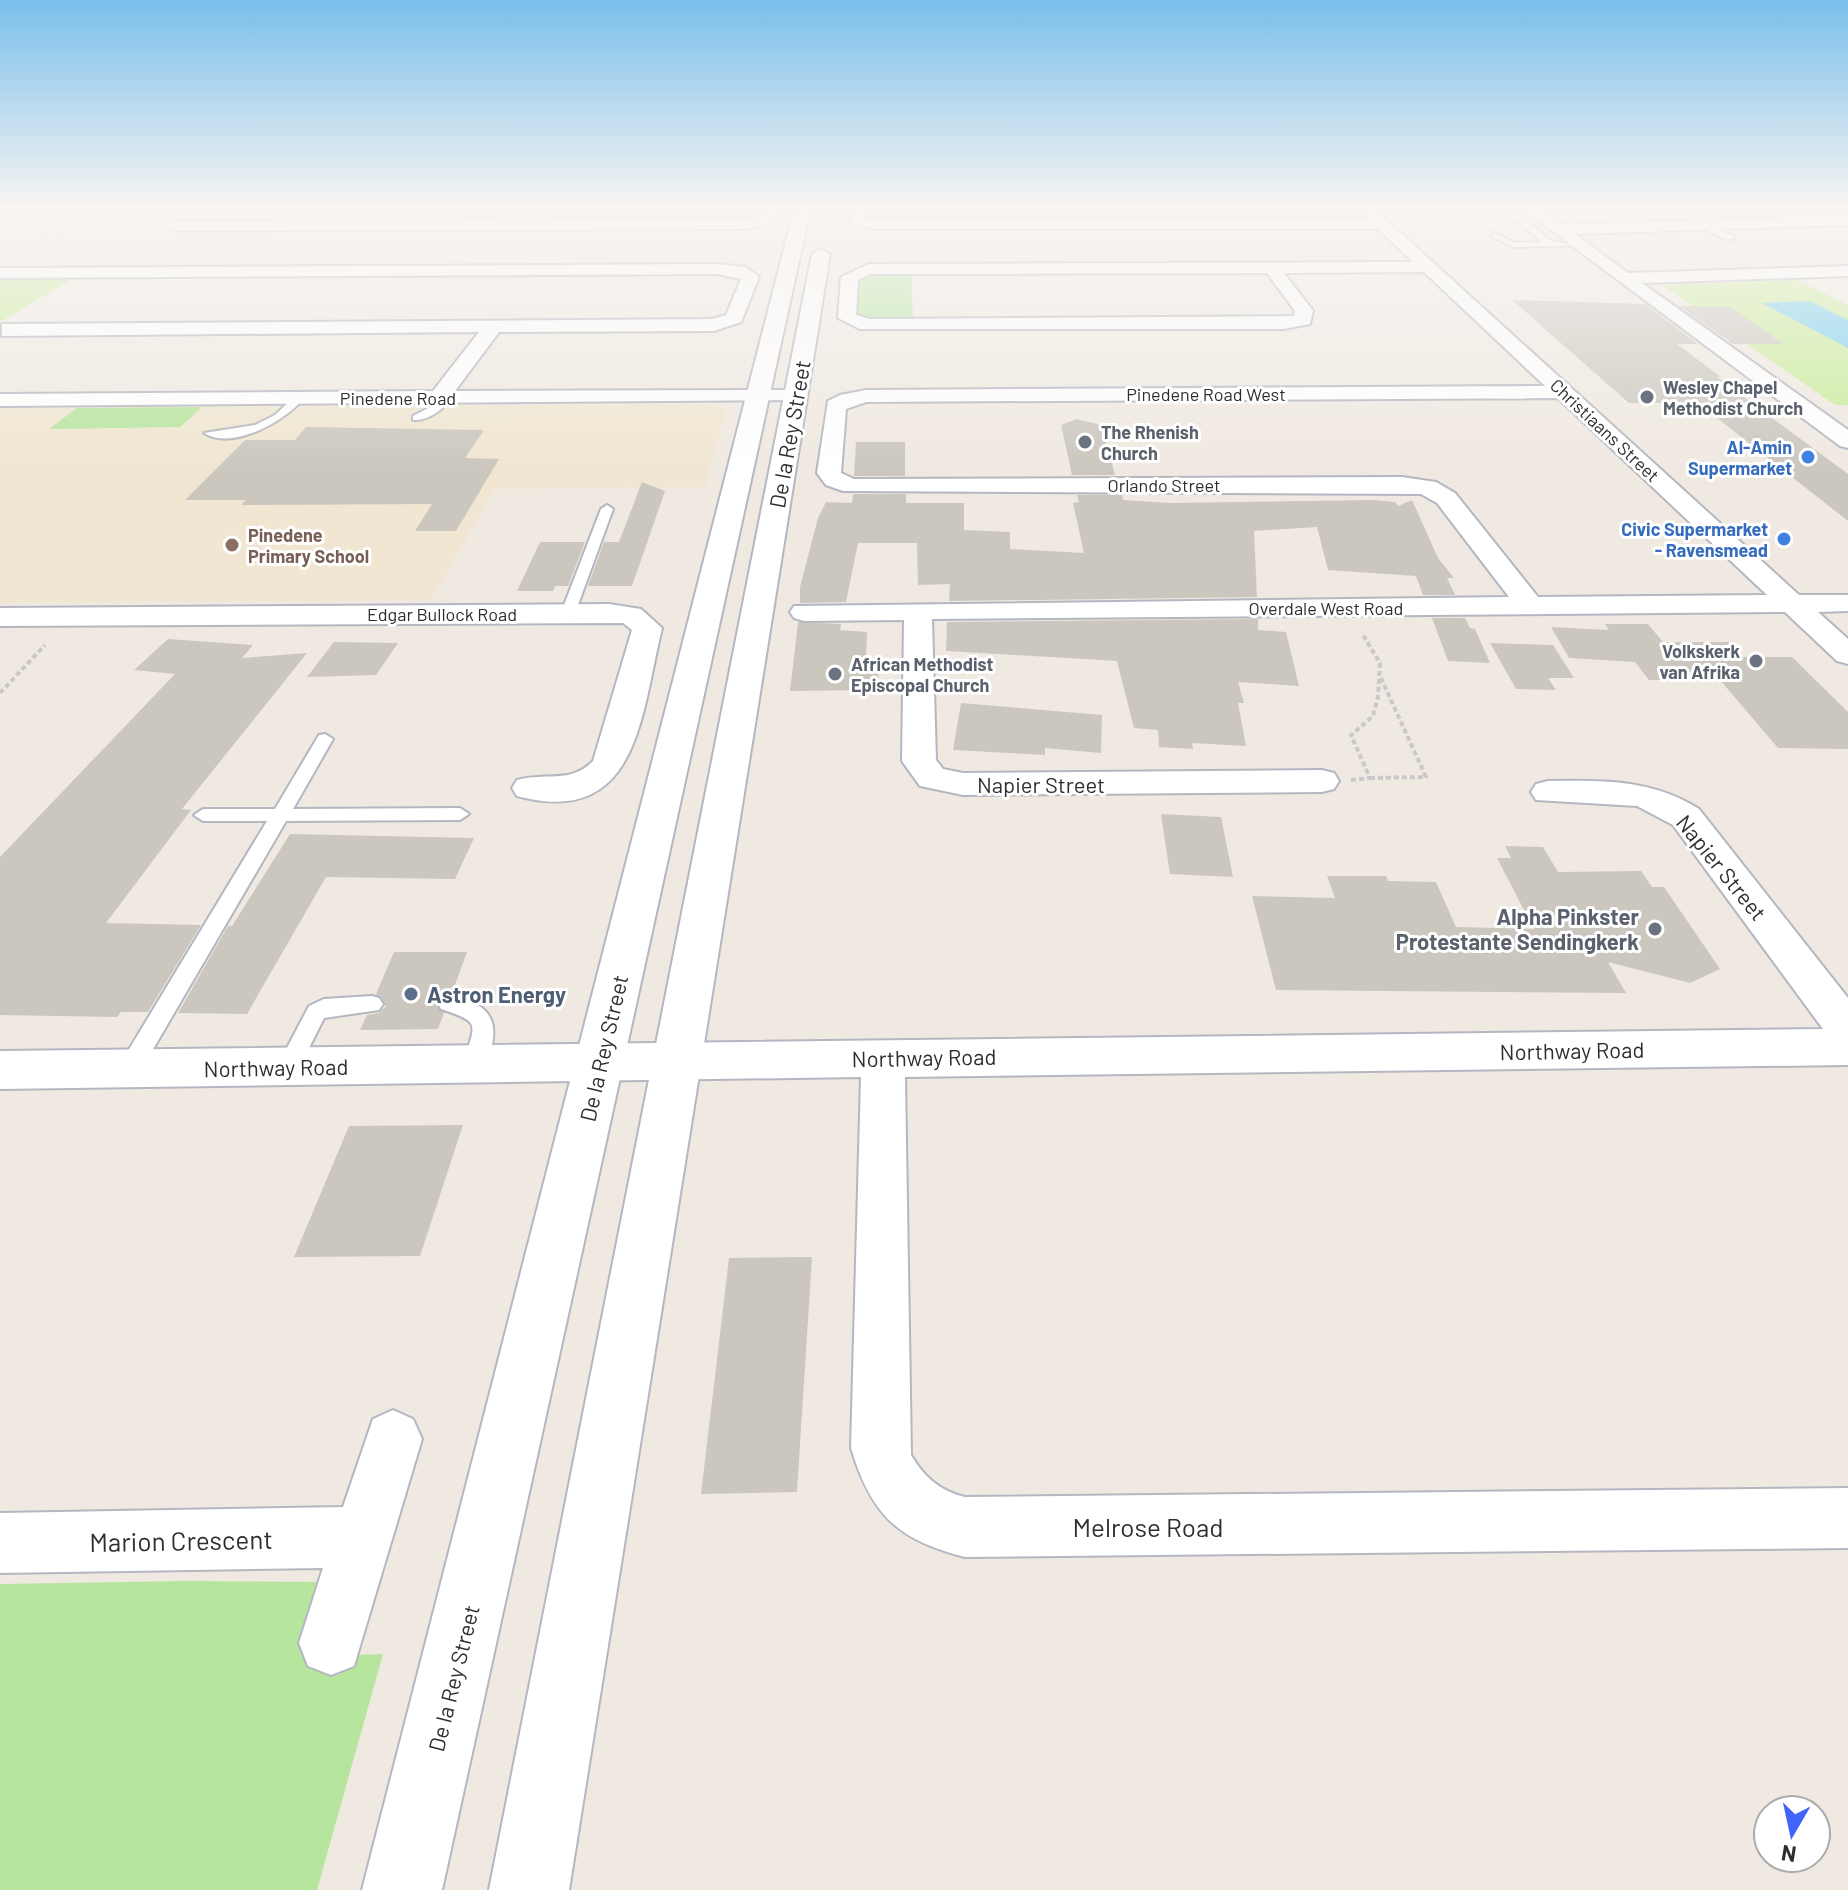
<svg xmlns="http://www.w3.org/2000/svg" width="1848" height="1890" font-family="Barlow,sans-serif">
	<rect width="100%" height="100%" fill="#efe9e1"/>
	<!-- education -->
	<polygon fill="#f0e6d1" points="707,404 726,410 705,487 495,489 431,600 0,603 0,408"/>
	<!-- green -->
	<g fill="#b6e59e">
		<polygon points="911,272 913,321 869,321 856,316 860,277 867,273"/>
		<polygon points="202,407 180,427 49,429 77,408"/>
		<polygon points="184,1581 322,1582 302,1657 383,1654 317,1890 0,1890 0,1584"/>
	</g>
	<!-- pitch -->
	<g fill="#c9ec9a">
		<polygon points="64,277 69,281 0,322 0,278"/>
		<polygon points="1797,280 1848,305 1848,405 1835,405 1663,285"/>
	</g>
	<!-- water -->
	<polygon fill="#75cff0" points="1810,301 1848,320 1848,348 1762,303"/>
	<!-- building -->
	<g fill="#cbc7bf">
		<polygon points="1512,300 1645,304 1698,344 1677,344 1721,377 1717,377 1848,474 1848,521 1698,403 1629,403"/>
		<polygon points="1679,306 1728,306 1784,344 1733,344"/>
		<polygon points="1077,419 1101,425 1115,475 1072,475 1061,425"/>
		<polygon points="306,427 484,430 465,458 499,459 456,531 415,531 432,504 241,505 246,500 185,500 245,440 295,440"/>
		<polygon points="856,442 905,442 905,476 854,476"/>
		<polygon points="642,482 665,491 632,586 588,586 604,542 619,542"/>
		<polygon points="853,494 906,494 906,503 964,503 964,530 1010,532 1010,549 1084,553 1073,503 1079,502 1077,495 1122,495 1123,500 1169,503 1374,500 1395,502 1398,506 1412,500 1438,558 1454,578 1447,578 1455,595 1423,595 1416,576 1328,570 1317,527 1254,531 1257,597 949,601 950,584 918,585 917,543 858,543 846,602 800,603 800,587 818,518 826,502 852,503"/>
		<polygon points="540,542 585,542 568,586 555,586 553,591 517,591"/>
		<polygon points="1432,618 1465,618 1470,628 1475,629 1490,663 1448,661"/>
		<polygon points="1258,619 1258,630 1286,632 1299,686 1238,682 1244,703 1238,703 1246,746 1192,743 1193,749 1159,747 1158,730 1134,728 1117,661 946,651 947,622"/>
		<polygon points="798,622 841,624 840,630 867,632 866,658 879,658 878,690 790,691"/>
		<polygon points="1605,624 1648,624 1663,642 1728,642 1743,657 1792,657 1848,712 1848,749 1778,748 1720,680 1649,680 1635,662 1569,658 1551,627 1609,630"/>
		<polygon points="168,639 253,645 242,658 307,653 182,809 191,810 106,923 201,925 148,1012 121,1012 117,1017 0,1015 0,857 175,674 134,670"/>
		<polygon points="334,642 398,643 376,675 307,677"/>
		<polygon points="1490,643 1553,645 1574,678 1548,678 1556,690 1516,689"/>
		<polygon points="961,703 1102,715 1101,753 1045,748 1045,755 953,750"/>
		<polygon points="1161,814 1221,817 1233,877 1170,874"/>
		<polygon points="290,834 474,838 455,879 326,877 247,1014 178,1013 228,926 232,926"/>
		<polygon points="1505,846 1543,847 1558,872 1641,871 1652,887 1664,887 1720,969 1690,983 1608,962 1626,993 1276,990 1252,896 1335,898 1327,876 1386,876 1388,881 1436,882 1456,927 1534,929 1497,858 1511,858"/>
		<polygon points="394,952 467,952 452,993 440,994 435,1002 444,1013 438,1029 360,1030 367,1015 379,1013 386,1006 376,994"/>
		<polygon points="463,1125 420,1256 294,1257 349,1126"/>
		<polygon points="812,1257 797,1492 701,1494 729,1258"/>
	</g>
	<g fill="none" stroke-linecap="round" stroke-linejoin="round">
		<!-- service casing -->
		<g stroke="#b4b7c1" stroke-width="4">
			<g id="service">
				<polygon points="1497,206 1506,206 1553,242 1583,245 1513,247 1492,236 1492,232 1515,243 1543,242"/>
				<polygon points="1702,223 1734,236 1735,238 1728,240 1699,227"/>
				<path d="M295,396L304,398C285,421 233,451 204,433L255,425L275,415Z"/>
				<path d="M442,396L451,398C443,410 428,421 413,420V416L436,404Z"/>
				<polygon points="607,505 613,509 575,613 563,616 561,613 601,509"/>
				<polygon points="325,734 333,739 293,809 460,808 469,814 460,820 286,821 138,1075 130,1077 122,1075 119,1068 122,1061 267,821 203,821 194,815 203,809 275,809 319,735"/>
				<path d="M448,995C497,1003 503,1029 482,1071L474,1074L466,1071L463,1065C474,1024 484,1023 441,1009L438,1003L441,997Z"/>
				<polygon points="372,996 379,998 383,1004 379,1010 324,1018 296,1074 288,1076 280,1074 277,1067 309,1006 324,999"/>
			</g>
		</g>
		<!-- minor casing -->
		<g stroke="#b4b7c1" stroke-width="4">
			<g id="minor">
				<polygon points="769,206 783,206 776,222 747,229 174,231 166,226 174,221 747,219 765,216"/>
				<path d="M850,206H864V217L875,219H1368L1355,206H1371L1799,595H1848V611L1818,612L1848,639V664L1837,661L1785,612L932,619L936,760L943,769L963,773L1322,770L1334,773L1339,781L1334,789L1322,792L963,795L920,786L902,761L904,620L804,621L794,618L790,612L794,606L1509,597L1437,503L1421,494L843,491L826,485L817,473L828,401L840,395L866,390L1545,386L1424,272L1284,273L1313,311L1310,324L1284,329H860L838,318L841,277L869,264L1413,262L1378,229H875L852,223ZM1267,273L1295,311L1294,316L869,319L856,315L858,280L871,274ZM1558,398L1767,595L1538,597L1455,493L1436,482L1402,477L854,479L841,473L846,409L866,402Z"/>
				<polygon points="1519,206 1535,206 1562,225 1848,215 1848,225 1575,234 1628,273 1848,266 1848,276 1642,283 1848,430 1848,448 1840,446"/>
				<polygon points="717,264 746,267 759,277 741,322 714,331 499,332 455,391 795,390 802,392 806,396 802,400 0,406 0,394 433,391 479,332 2,336 2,324 712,319 726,315 741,279 717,274 0,278 0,268"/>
				<path d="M609,604L641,609L662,628C641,713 639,829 517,796L512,788L517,780C545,772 571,784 593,761L632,630L623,623L0,626V608Z"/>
				<path d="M1548,781C1602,780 1652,779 1699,809L1848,998V1065L905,1077L911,1455C924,1477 940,1491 965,1497L1848,1488V1548L965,1557C897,1540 871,1514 851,1448L861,1077L0,1089V1051L1823,1029L1673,825L1637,806L1536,800L1531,792L1536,784Z"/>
				<polygon points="393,1410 413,1419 422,1439 354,1666 331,1675 308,1666 299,1643 323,1568 0,1573 0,1513 343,1507 373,1419"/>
			</g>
		</g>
		<!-- secondary casing -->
		<g stroke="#b4b7c1" stroke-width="4">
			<g id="secondary">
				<polygon points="795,206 811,206 442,1890 362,1890"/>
				<polygon points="821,249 830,254 569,1890 489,1890 812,254"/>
			</g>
		</g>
		<!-- path-far1 -->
		<polyline stroke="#c9c9c9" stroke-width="2" stroke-dasharray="2 2" stroke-linecap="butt" points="0,245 94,231 107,222 151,221"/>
		<!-- path -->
		<g stroke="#c9c9c9" stroke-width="4" stroke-dasharray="5 3" stroke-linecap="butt">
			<polyline points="0,693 45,645"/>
			<polyline points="1370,778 1426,777 1380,676"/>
			<polyline points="1351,780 1370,778 1351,735 1373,716 1378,697 1380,663 1363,635"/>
		</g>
		<!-- service -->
		<use href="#service" fill="#fff" fill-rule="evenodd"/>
		<!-- minor -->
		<use href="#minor" fill="#fff" fill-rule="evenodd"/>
		<!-- secondary -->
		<use href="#secondary" fill="#fff" fill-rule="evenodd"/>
	</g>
	<!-- sky -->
	<linearGradient id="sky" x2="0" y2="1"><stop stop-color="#7abfeb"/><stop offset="0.44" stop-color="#f8f5f2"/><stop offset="1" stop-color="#f8f5f2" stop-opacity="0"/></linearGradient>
	<rect width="1848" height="471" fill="url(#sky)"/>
	<!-- markers -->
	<g fill="#6b7280" stroke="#fff" stroke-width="3">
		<circle cx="1647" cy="397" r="8"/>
		<circle cx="1085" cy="442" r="8"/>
		<circle cx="1756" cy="661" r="8"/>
		<circle cx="835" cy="674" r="8"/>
		<circle cx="1655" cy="929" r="8"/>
	</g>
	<g fill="#3f7fe0" stroke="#fff" stroke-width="3">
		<circle cx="1808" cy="457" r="8"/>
		<circle cx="1784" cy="539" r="8"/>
	</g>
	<circle fill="#8d6e63" stroke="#fff" stroke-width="3" cx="232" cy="545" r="8"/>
	<circle fill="#5c6f8a" stroke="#fff" stroke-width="3" cx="411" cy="994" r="8"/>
	<g text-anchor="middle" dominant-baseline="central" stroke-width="6" stroke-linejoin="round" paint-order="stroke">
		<!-- far-worship labels -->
		<g font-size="18" font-weight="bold" fill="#5b616d" stroke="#fff" text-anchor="start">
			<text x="1663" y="387">Wesley Chapel<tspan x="1663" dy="21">Methodist Church</tspan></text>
			<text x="1101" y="432">The Rhenish<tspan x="1101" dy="21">Church</tspan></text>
			<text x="1740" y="651" text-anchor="end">Volkskerk<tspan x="1740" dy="21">van Afrika</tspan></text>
			<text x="851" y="664">African Methodist<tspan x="851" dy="21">Episcopal Church</tspan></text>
		</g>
		<!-- far-street labels -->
		<g font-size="18" fill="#2e2e2e" stroke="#fff">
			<text x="1206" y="394">Pinedene Road West</text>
			<text x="398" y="398">Pinedene Road</text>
			<text transform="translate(1605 430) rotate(43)">Christiaans Street</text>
			<text x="1164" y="485">Orlando Street</text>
			<text x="1326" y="608">Overdale West Road</text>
			<text x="442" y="614">Edgar Bullock Road</text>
		</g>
		<!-- far-shop labels -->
		<g font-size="18" font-weight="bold" fill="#366cbe" stroke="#fff" text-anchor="end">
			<text x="1792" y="447">Al-Amin<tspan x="1792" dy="21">Supermarket</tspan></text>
			<text x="1768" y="529">Civic Supermarket<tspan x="1768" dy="21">- Ravensmead</tspan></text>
		</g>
		<!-- far-education labels -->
		<g font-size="18" font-weight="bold" fill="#785e54" stroke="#fff" text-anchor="start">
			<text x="248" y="535">Pinedene<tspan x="248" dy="21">Primary School</tspan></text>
		</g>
		<!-- street labels -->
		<g font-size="22" fill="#2e2e2e" stroke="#fff">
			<text transform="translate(789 434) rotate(-80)">De la Rey Street</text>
			<text x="1041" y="784">Napier Street</text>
			<text transform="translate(1722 867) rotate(51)">Napier Street</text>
			<text transform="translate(603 1048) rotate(-77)">De la Rey Street</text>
			<text transform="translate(1572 1050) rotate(-1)">Northway Road</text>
			<text transform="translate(924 1057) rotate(-1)">Northway Road</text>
			<text transform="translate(276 1067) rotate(-1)">Northway Road</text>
			<text transform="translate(453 1678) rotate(-76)">De la Rey Street</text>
		</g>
		<!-- worship labels -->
		<g font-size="22" font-weight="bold" fill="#5b616d" stroke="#fff" text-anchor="end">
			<text x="1639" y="916">Alpha Pinkster<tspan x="1639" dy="25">Protestante Sendingkerk</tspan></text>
		</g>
		<!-- service labels -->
		<g font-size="22" font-weight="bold" fill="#4e5e75" stroke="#fff" text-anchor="start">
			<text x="427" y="994">Astron Energy</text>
		</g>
		<!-- near-street labels -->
		<g font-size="26" fill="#2e2e2e" stroke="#fff">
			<text x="1148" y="1526">Melrose Road</text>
			<text transform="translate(181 1540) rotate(-1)">Marion Crescent</text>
		</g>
	</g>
	<!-- north arrow -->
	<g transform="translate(1792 1834) rotate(189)"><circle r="38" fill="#ffffff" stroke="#ababab" stroke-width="2"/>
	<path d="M0-6L14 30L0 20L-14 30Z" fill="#4264fb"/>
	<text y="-12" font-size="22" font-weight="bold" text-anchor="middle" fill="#2e2e2e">N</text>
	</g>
</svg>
